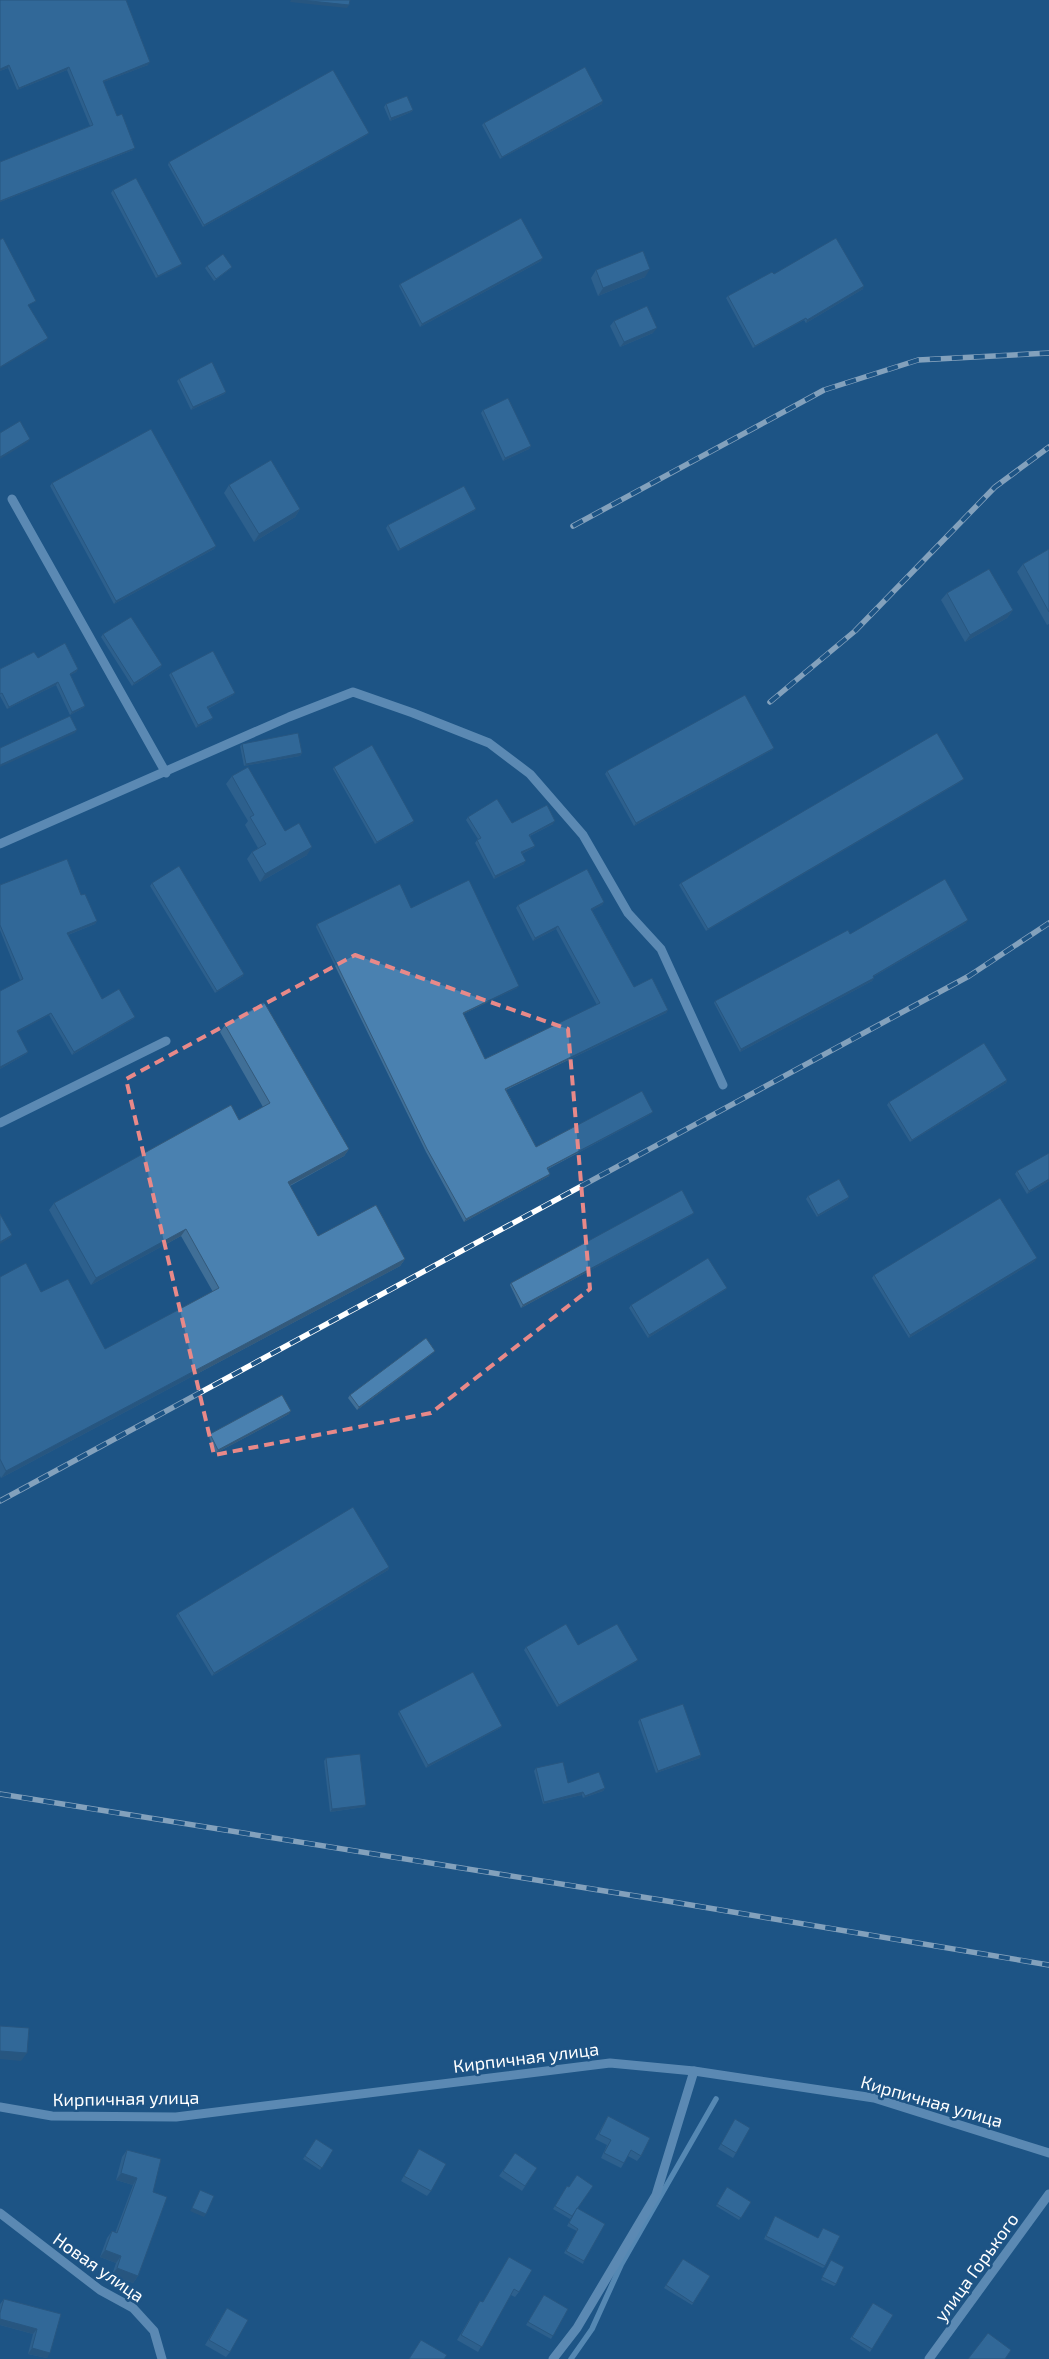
<svg xmlns="http://www.w3.org/2000/svg" width="1049" height="2359" font-family="'Exo 2',sans-serif">
	<rect width="100%" height="100%" fill="#1e5485"/>
	<g fill="none" stroke-linecap="round" stroke-linejoin="round">
		<!-- stream -->
		<polyline stroke="#99c7ec" stroke-width="5.5" points="571,2359 592,2329 621,2265 716,2099"/>
		<!-- minor -->
		<g stroke="#a6cbea" stroke-width="9">
			<polyline points="12,499 166,773"/>
			<polyline points="0,844 289,717 353,692 413,713 489,743 530,774 583,835 628,913 661,949 723,1085"/>
			<polyline points="0,1123 166,1041"/>
			<polyline points="0,2107 52,2116 176,2117 610,2063 694,2071 874,2098 1049,2153"/>
			<polyline points="0,2213 100,2290 133,2308 154,2331 162,2359"/>
			<polyline points="553,2359 577,2328 656,2195 694,2071"/>
			<polyline points="929,2359 1049,2194"/>
		</g>
		<!-- rail casing -->
		<g stroke="#fff" stroke-width="5.5">
			<g id="rail">
				<polyline points="573,526 824,390 918,360 1049,353"/>
				<polyline points="770,702 855,631 995,487 1049,447"/>
				<polyline points="0,1501 969,976 1049,923"/>
				<polyline points="0,1794 661,1900 1049,1965"/>
			</g>
		</g>
		<!-- rail -->
		<use href="#rail" stroke="#1e5485" stroke-width="4" stroke-dasharray="11" stroke-linecap="butt"/>
	</g>
	<!-- wall -->
	<g fill="#406f97">
		<polygon points="0,0 148,65 103,82 117,116 133,150 0,202 0,162 90,126 67,70 17,90 8,68 0,71"/>
		<polygon points="386,104 413,110 411,112 390,121 384,107"/>
		<polygon points="602,104 500,159 482,125 484,123"/>
		<polygon points="367,135 203,227 168,165 169,162"/>
		<polygon points="113,190 180,266 156,278 111,193"/>
		<polygon points="541,261 420,327 399,286 400,284"/>
		<polygon points="207,266 230,269 214,281 205,268"/>
		<polygon points="596,270 645,277 598,296 591,278"/>
		<polygon points="774,274 863,289 806,323 804,320 753,348 726,298 728,296"/>
		<polygon points="614,321 653,333 620,347 610,326"/>
		<polygon points="179,379 226,392 224,394 191,410 177,381"/>
		<polygon points="483,410 531,446 529,449 503,461 481,413"/>
		<polygon points="52,483 216,546 214,549 114,604 50,486"/>
		<polygon points="229,485 300,509 295,517 254,542 224,493"/>
		<polygon points="476,509 474,511 398,551 386,528 388,525"/>
		<polygon points="1049,549 1049,624 1047,625 1017,572 1023,564"/>
		<polygon points="947,593 1013,610 1007,618 965,642 941,600"/>
		<polygon points="103,634 162,665 160,668 132,686 101,637"/>
		<polygon points="38,658 78,669 76,672 70,675 85,706 83,708 70,715 56,685 7,709 0,696 0,669"/>
		<polygon points="171,673 233,695 208,709 213,718 211,720 196,728 169,675"/>
		<polygon points="242,744 302,753 300,756 244,766 240,746"/>
		<polygon points="774,748 772,750 634,826 605,774 607,771"/>
		<polygon points="334,767 413,823 375,844 333,769"/>
		<polygon points="232,776 285,831 307,855 260,882 247,859 252,852 258,848 245,825 248,821 226,784"/>
		<polygon points="962,781 706,931 679,885 681,883"/>
		<polygon points="468,817 512,823 553,824 530,836 535,846 533,848 522,854 524,864 494,879 475,843 478,839 466,820"/>
		<polygon points="152,883 243,976 215,993 150,886"/>
		<polygon points="0,885 81,895 97,921 95,924 68,935 102,999 135,1017 133,1019 72,1055 49,1015 17,1032 28,1052 26,1054 0,1069 20,980 0,930"/>
		<polygon points="604,902 602,905 592,910 634,987 668,1010 666,1013 506,1090 536,1147 651,1114 548,1169 549,1176 464,1222 426,1152 316,927 317,924 411,908 517,988 463,1014 485,1059 597,1005 556,929 533,941 516,908 518,905"/>
		<polygon points="966,923 873,977 874,978 872,981 740,1052 714,1003 715,1001 850,934"/>
		<polygon points="225,1025 349,1149 344,1156 290,1186 318,1236 405,1259 400,1266 1,1478 0,1476 0,1277 41,1292 105,1349 213,1292 181,1236 91,1285 49,1210 54,1203 239,1120 263,1107 220,1032"/>
		<polygon points="1007,1080 1006,1083 910,1142 887,1105 889,1102"/>
		<polygon points="1017,1171 1049,1181 1027,1194 1015,1174"/>
		<polygon points="808,1196 849,1197 847,1200 817,1217 806,1199"/>
		<polygon points="692,1215 521,1308 510,1285 511,1283"/>
		<polygon points="1035,1261 909,1338 872,1278 874,1275"/>
		<polygon points="727,1288 725,1290 648,1338 629,1308 631,1305"/>
		<polygon points="433,1353 357,1410 348,1398 350,1395"/>
		<polygon points="289,1414 216,1453 208,1436 210,1434"/>
		<polygon points="389,1567 388,1570 212,1676 176,1616 178,1613"/>
		<polygon points="578,1645 636,1662 557,1707 524,1650 526,1647"/>
		<polygon points="399,1711 502,1726 500,1728 426,1768 398,1714"/>
		<polygon points="640,1719 700,1758 656,1773 638,1722"/>
		<polygon points="326,1758 364,1807 330,1812 324,1761"/>
		<polygon points="536,1768 568,1783 605,1788 603,1791 583,1798 582,1795 543,1804 534,1771"/>
		<polygon points="608,2116 641,2156 637,2161 628,2156 621,2168 601,2158 607,2145 595,2139"/>
		<polygon points="735,2119 736,2153 733,2158 718,2149"/>
		<polygon points="316,2139 333,2150 320,2170 303,2159"/>
		<polygon points="419,2149 431,2191 427,2196 401,2181"/>
		<polygon points="127,2150 153,2192 138,2276 133,2283 112,2275 116,2263 100,2257 107,2238 112,2231 115,2233 133,2185 116,2180 122,2157"/>
		<polygon points="515,2153 537,2168 522,2191 499,2176"/>
		<polygon points="567,2186 569,2187 593,2186 570,2219 553,2209"/>
		<polygon points="727,2187 751,2202 739,2220 716,2206"/>
		<polygon points="575,2211 584,2261 583,2264 564,2253 577,2231 567,2226"/>
		<polygon points="775,2216 818,2238 823,2228 825,2266 823,2268 764,2239"/>
		<polygon points="509,2257 519,2292 515,2297 511,2295 478,2352 457,2340 477,2306 480,2301 483,2302"/>
		<polygon points="683,2259 710,2276 692,2305 664,2288"/>
		<polygon points="831,2260 836,2284 834,2286 821,2280"/>
		<polygon points="544,2295 568,2309 551,2339 526,2325"/>
		<polygon points="4,2299 61,2314 47,2358 28,2354 33,2334 0,2325 0,2304"/>
		<polygon points="873,2303 893,2315 870,2352 850,2339"/>
		<polygon points="227,2308 230,2352 226,2357 205,2345"/>
	</g>
	<!-- shaded-wall -->
	<g fill="#345a7b">
		<polygon points="291,0 301,0 349,5 347,8 290,2"/>
		<polygon points="150,62 148,65 101,83 103,81"/>
		<polygon points="9,65 8,68 0,71 0,69"/>
		<polygon points="69,67 67,70 17,90 19,88"/>
		<polygon points="603,101 602,104 500,159 502,157"/>
		<polygon points="413,110 411,112 390,121 391,118"/>
		<polygon points="369,133 367,135 203,227 204,225"/>
		<polygon points="135,148 133,150 0,202 0,201"/>
		<polygon points="543,258 541,261 420,327 422,324"/>
		<polygon points="182,264 180,266 156,278 158,276"/>
		<polygon points="650,269 645,277 598,296 603,288"/>
		<polygon points="864,286 863,289 806,323 807,320"/>
		<polygon points="806,318 804,320 753,348 755,346"/>
		<polygon points="657,328 653,333 620,347 624,342"/>
		<polygon points="48,338 46,341 0,368 0,367"/>
		<polygon points="226,392 224,394 191,410 193,407"/>
		<polygon points="30,439 28,442 0,459 0,457"/>
		<polygon points="531,446 529,449 503,461 505,458"/>
		<polygon points="300,509 295,517 254,542 259,534"/>
		<polygon points="476,509 474,511 398,551 400,549"/>
		<polygon points="216,546 214,549 114,604 116,601"/>
		<polygon points="1013,610 1007,618 965,642 970,635"/>
		<polygon points="162,665 160,668 132,686 134,683"/>
		<polygon points="78,669 76,672 68,676 70,674"/>
		<polygon points="58,682 56,685 7,709 9,707"/>
		<polygon points="235,693 233,695 205,710 207,707"/>
		<polygon points="85,706 83,708 70,715 72,712"/>
		<polygon points="213,718 211,720 196,728 198,725"/>
		<polygon points="77,730 75,733 0,767 0,765"/>
		<polygon points="774,748 772,750 634,826 636,823"/>
		<polygon points="302,753 300,756 244,766 246,764"/>
		<polygon points="964,779 962,781 706,931 708,929"/>
		<polygon points="414,821 413,823 375,844 377,842"/>
		<polygon points="555,821 553,824 527,837 529,835"/>
		<polygon points="535,846 533,848 519,855 521,852"/>
		<polygon points="312,847 307,855 260,882 265,874"/>
		<polygon points="526,861 524,864 494,879 495,876"/>
		<polygon points="604,902 602,905 589,912 591,909"/>
		<polygon points="968,920 966,923 871,978 873,976"/>
		<polygon points="97,921 95,924 65,936 67,933"/>
		<polygon points="558,926 556,929 533,941 535,938"/>
		<polygon points="244,974 243,976 215,993 217,991"/>
		<polygon points="874,978 872,981 740,1052 741,1049"/>
		<polygon points="519,986 517,988 461,1015 463,1013"/>
		<polygon points="668,1010 666,1013 503,1091 505,1089"/>
		<polygon points="51,1013 49,1015 15,1034 17,1031"/>
		<polygon points="135,1017 133,1019 72,1055 74,1052"/>
		<polygon points="28,1052 26,1054 0,1069 0,1067"/>
		<polygon points="1007,1080 1006,1083 910,1142 912,1140"/>
		<polygon points="653,1112 651,1114 545,1170 547,1168"/>
		<polygon points="349,1149 344,1156 283,1189 288,1182"/>
		<polygon points="550,1174 549,1176 464,1222 466,1219"/>
		<polygon points="1049,1179 1049,1181 1027,1194 1029,1191"/>
		<polygon points="849,1197 847,1200 817,1217 818,1215"/>
		<polygon points="694,1213 692,1215 521,1308 523,1305"/>
		<polygon points="186,1229 181,1236 91,1285 96,1278"/>
		<polygon points="12,1235 11,1237 0,1244 0,1242"/>
		<polygon points="1037,1258 1035,1261 909,1338 910,1335"/>
		<polygon points="405,1259 400,1266 1,1478 6,1471"/>
		<polygon points="727,1288 725,1290 648,1338 649,1335"/>
		<polygon points="435,1351 433,1353 357,1410 359,1407"/>
		<polygon points="291,1411 289,1414 216,1453 218,1450"/>
		<polygon points="389,1567 388,1570 212,1676 214,1673"/>
		<polygon points="638,1660 636,1662 557,1707 559,1705"/>
		<polygon points="502,1726 500,1728 426,1768 428,1765"/>
		<polygon points="701,1755 700,1758 656,1773 658,1771"/>
		<polygon points="605,1788 603,1791 583,1798 585,1796"/>
		<polygon points="583,1792 582,1795 543,1804 544,1802"/>
		<polygon points="366,1805 364,1807 330,1812 332,1809"/>
		<polygon points="0,2051 27,2053 21,2061 0,2059"/>
		<polygon points="121,2173 137,2178 133,2185 116,2180"/>
		<polygon points="192,2208 206,2214 204,2217 190,2211"/>
		<polygon points="105,2250 121,2256 116,2263 100,2257"/>
		<polygon points="117,2268 138,2276 133,2283 112,2275"/>
		<polygon points="0,2319 37,2329 33,2334 0,2325"/>
		<polygon points="32,2348 50,2353 47,2358 28,2354"/>
	</g>
	<!-- building -->
	<g fill="#4a81b0" stroke="#345a7b">
		<polygon points="0,0 126,0 150,62 103,81 117,116 122,114 135,148 0,201 0,162 93,125 69,67 19,88 9,65 0,69"/>
		<polygon points="301,0 350,0 349,5"/>
		<polygon points="585,67 603,101 502,157 484,123"/>
		<polygon points="333,70 369,133 204,225 169,162"/>
		<polygon points="407,96 413,110 391,118 386,104"/>
		<polygon points="136,178 182,264 158,276 113,190"/>
		<polygon points="521,218 543,258 422,324 400,284"/>
		<polygon points="3,238 36,301 28,305 48,338 0,367 0,240"/>
		<polygon points="836,238 864,286 807,320 806,318 755,346 728,296 772,272 774,274"/>
		<polygon points="643,251 650,269 603,288 596,270"/>
		<polygon points="223,254 232,267 216,279 207,266"/>
		<polygon points="647,306 657,328 624,342 614,321"/>
		<polygon points="212,362 226,392 193,407 179,379"/>
		<polygon points="508,398 531,446 505,458 483,410"/>
		<polygon points="20,421 30,439 0,457 0,433"/>
		<polygon points="151,429 216,546 116,601 52,483"/>
		<polygon points="271,460 300,509 259,534 229,485"/>
		<polygon points="464,486 476,509 400,549 388,525"/>
		<polygon points="1049,549 1049,612 1023,564"/>
		<polygon points="989,569 1013,610 970,635 947,593"/>
		<polygon points="131,617 162,665 134,683 103,634"/>
		<polygon points="65,643 78,669 70,674 85,706 72,712 58,682 9,707 2,693 0,694 0,669 34,652 38,658"/>
		<polygon points="213,651 235,693 207,707 213,718 198,725 171,673"/>
		<polygon points="745,695 774,748 636,823 607,771"/>
		<polygon points="70,716 77,730 0,765 0,748"/>
		<polygon points="298,733 302,753 246,764 242,744"/>
		<polygon points="937,733 964,779 708,929 681,883"/>
		<polygon points="372,745 414,821 377,842 334,767"/>
		<polygon points="248,767 285,831 299,823 312,847 265,874 252,852 266,844 250,817 254,815 232,776"/>
		<polygon points="497,799 512,823 547,805 555,821 529,835 535,846 521,852 526,861 495,876 477,840 481,838 468,817"/>
		<polygon points="67,859 81,895 85,894 97,921 67,933 102,999 119,989 135,1017 74,1052 51,1013 17,1031 28,1052 0,1067 0,991 23,979 0,925 0,885"/>
		<polygon points="179,866 244,974 217,991 152,883"/>
		<polygon points="587,869 604,902 591,909 634,987 652,978 668,1010 505,1089 536,1147 642,1091 653,1112 547,1168 550,1174 466,1219 427,1149 317,924 400,884 411,908 469,880 519,986 463,1013 485,1059 600,1003 558,926 535,938 518,905"/>
		<polygon points="945,879 968,920 873,976 874,978 741,1049 715,1001 848,930 850,934"/>
		<polygon points="264,1002 349,1149 288,1182 318,1236 376,1205 405,1259 6,1471 0,1459 0,1277 26,1263 41,1292 68,1279 105,1349 219,1288 186,1229 96,1278 54,1203 231,1105 239,1120 270,1103 225,1025"/>
		<polygon points="984,1043 1007,1080 912,1140 889,1102"/>
		<polygon points="1049,1153 1049,1179 1029,1191 1017,1171"/>
		<polygon points="839,1179 849,1197 818,1215 808,1196"/>
		<polygon points="682,1190 694,1213 523,1305 511,1283"/>
		<polygon points="1000,1198 1037,1258 910,1335 874,1275"/>
		<polygon points="0,1214 12,1235 0,1242"/>
		<polygon points="708,1258 727,1288 649,1335 631,1305"/>
		<polygon points="426,1338 435,1351 359,1407 350,1395"/>
		<polygon points="282,1395 291,1411 218,1450 210,1434"/>
		<polygon points="353,1507 389,1567 214,1673 178,1613"/>
		<polygon points="566,1624 578,1645 617,1624 638,1660 559,1705 526,1647"/>
		<polygon points="473,1672 502,1726 428,1765 399,1711"/>
		<polygon points="683,1704 701,1755 658,1771 640,1719"/>
		<polygon points="360,1754 366,1805 332,1809 326,1758"/>
		<polygon points="563,1762 568,1783 599,1772 605,1788 585,1796 583,1792 544,1802 536,1768"/>
		<polygon points="0,2026 29,2028 27,2053 0,2051"/>
		<polygon points="608,2116 650,2138 641,2156 631,2150 624,2163 604,2153 611,2140 599,2134"/>
		<polygon points="735,2119 750,2128 736,2153 721,2144"/>
		<polygon points="316,2139 333,2150 322,2168 305,2156"/>
		<polygon points="419,2149 446,2164 431,2191 404,2176"/>
		<polygon points="127,2150 161,2159 153,2192 167,2197 138,2276 117,2268 121,2256 105,2250 112,2231 117,2233 137,2178 121,2173"/>
		<polygon points="515,2153 537,2168 525,2186 503,2171"/>
		<polygon points="577,2175 593,2186 572,2216 555,2206 567,2186 569,2187"/>
		<polygon points="727,2187 751,2202 741,2218 717,2204"/>
		<polygon points="200,2190 214,2196 206,2214 192,2208"/>
		<polygon points="577,2208 605,2224 584,2261 566,2251 578,2229 569,2223"/>
		<polygon points="775,2216 818,2238 823,2228 840,2236 825,2266 766,2236"/>
		<polygon points="509,2257 532,2270 519,2292 514,2289 482,2347 461,2335 480,2301 483,2302"/>
		<polygon points="683,2259 710,2276 693,2303 666,2285"/>
		<polygon points="831,2260 844,2267 836,2284 822,2277"/>
		<polygon points="544,2295 568,2309 553,2336 528,2322"/>
		<polygon points="4,2299 61,2314 50,2353 32,2348 37,2329 0,2319 0,2313"/>
		<polygon points="873,2303 893,2315 872,2349 852,2337"/>
		<polygon points="227,2308 248,2320 230,2352 209,2340"/>
		<polygon points="988,2333 1011,2350 1005,2359 968,2359"/>
		<polygon points="421,2340 447,2355 444,2359 409,2359"/>
	</g>
	<!-- marked area -->
	<path d="M0 0H1049V2359H0ZM355,955L568,1029L590,1289L431,1413L214,1455L126,1079Z" fill="#1e5485" fill-opacity=".55" fill-rule="evenodd"/>
	<path fill="none" stroke="#e88989" stroke-width="4" stroke-dasharray="10 6" stroke-linejoin="round" d="M355,955L568,1029L590,1289L431,1413L214,1455L126,1079Z"/>
	<g text-anchor="middle" dominant-baseline="central" stroke-width="5" stroke-linejoin="round" paint-order="stroke">
		<!-- street labels -->
		<g font-size="18" fill="#fff" stroke="#1e5485">
			<text transform="translate(526 2057) rotate(-7)">Кирпичная улица</text>
			<text transform="translate(126 2098) rotate(-1)">Кирпичная улица</text>
			<text transform="translate(932 2101) rotate(16)">Кирпичная улица</text>
			<text transform="translate(99 2267) rotate(35)">Новая улица</text>
			<text transform="translate(976 2267) rotate(-54)">улица Горького</text>
		</g>
	</g>
</svg>
